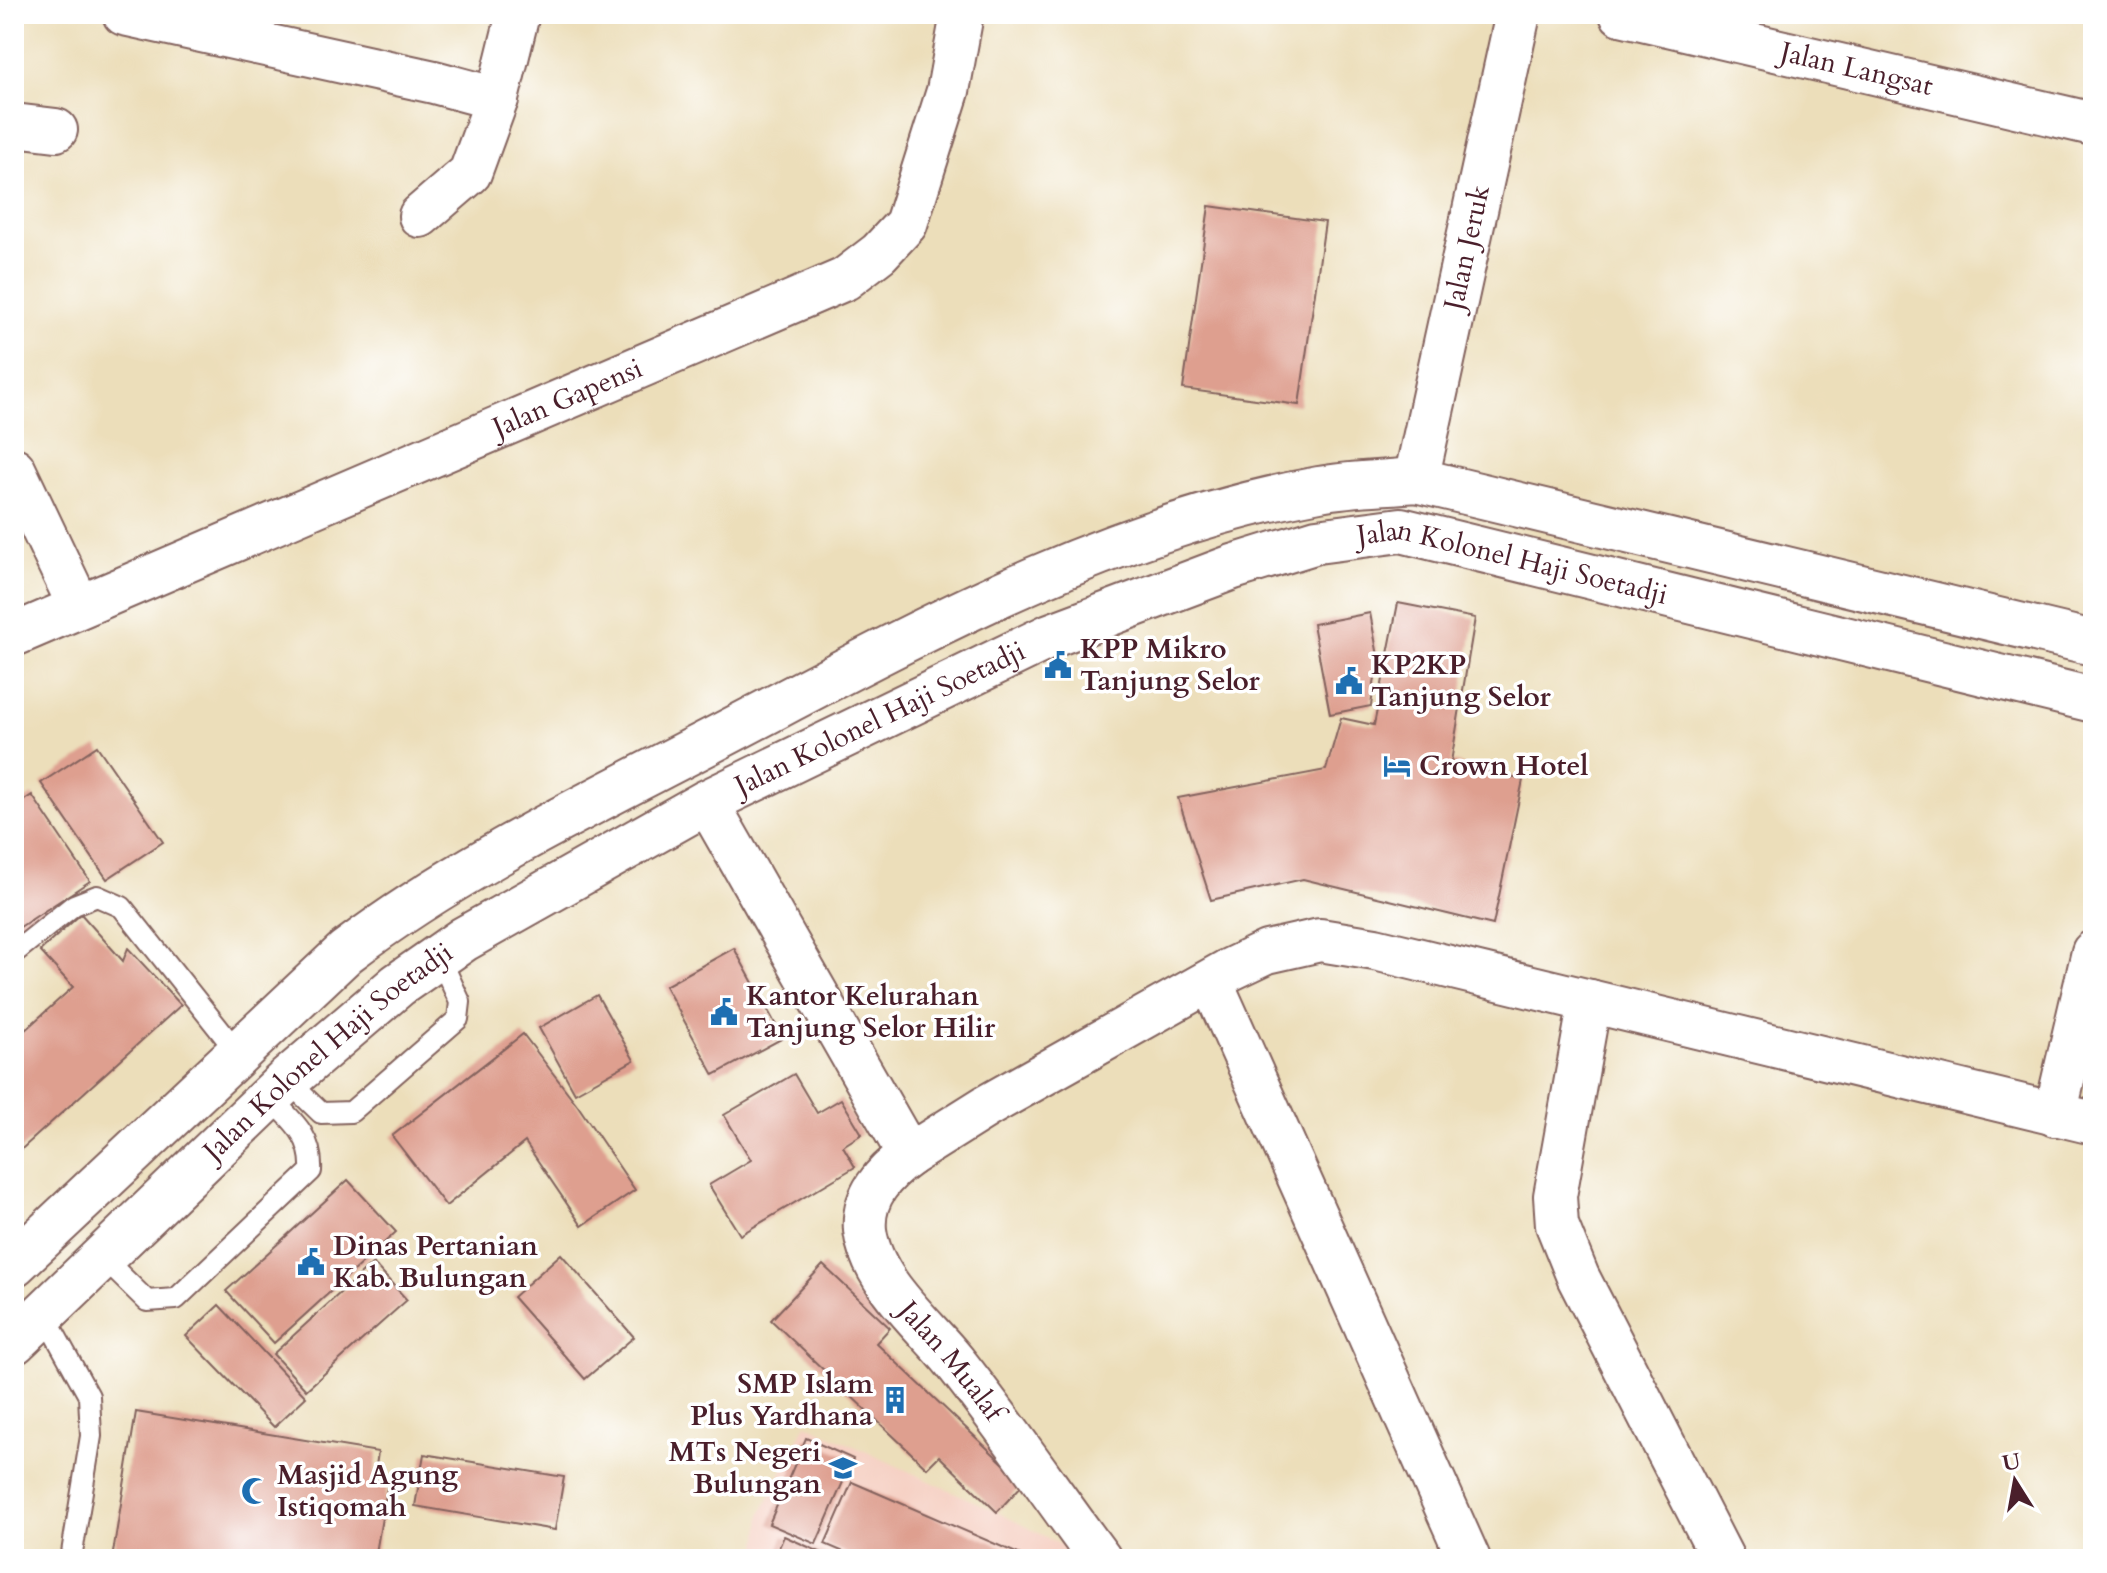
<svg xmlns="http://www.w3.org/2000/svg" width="2107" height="1573" font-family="Cardo,serif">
	<rect width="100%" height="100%" fill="#fff"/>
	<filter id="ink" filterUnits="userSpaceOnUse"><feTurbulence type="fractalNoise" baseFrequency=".0125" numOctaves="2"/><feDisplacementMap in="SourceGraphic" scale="16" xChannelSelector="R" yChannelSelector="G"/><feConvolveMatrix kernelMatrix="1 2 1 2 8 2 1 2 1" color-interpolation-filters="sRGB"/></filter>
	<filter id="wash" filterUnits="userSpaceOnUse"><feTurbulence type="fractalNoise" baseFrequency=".006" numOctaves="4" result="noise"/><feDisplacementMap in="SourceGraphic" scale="32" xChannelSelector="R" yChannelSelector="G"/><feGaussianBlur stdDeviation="1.8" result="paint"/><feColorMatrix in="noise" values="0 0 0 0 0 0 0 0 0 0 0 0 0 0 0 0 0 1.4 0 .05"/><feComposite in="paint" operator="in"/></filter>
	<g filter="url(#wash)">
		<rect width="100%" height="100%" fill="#ecdeba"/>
		<!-- built -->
		<polygon fill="#f6d1c5" points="806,1424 997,1512 1071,1550 1077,1559 757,1559 761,1514"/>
		<g id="blocks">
			<!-- building -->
			<g fill="#de9f8f">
				<polygon points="1209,206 1325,222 1299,405 1183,389"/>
				<polygon points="1398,603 1475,618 1451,762 1523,780 1493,925 1303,879 1211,900 1178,798 1326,770 1341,718 1374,725"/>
				<polygon points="1370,613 1378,656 1371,706 1330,714 1313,624"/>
				<polygon points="97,746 163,842 107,879 41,783"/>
				<polygon points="32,795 90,881 14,931 14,807"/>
				<polygon points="81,914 123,961 128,948 181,1005 14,1156 14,1040 73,987 40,951"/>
				<polygon points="734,948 783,1038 714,1075 665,986"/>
				<polygon points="597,995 634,1060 575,1093 539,1028"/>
				<polygon points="523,1034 578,1106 635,1190 582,1226 525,1142 446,1206 392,1136"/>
				<polygon points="794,1074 817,1113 841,1099 862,1134 843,1146 855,1167 740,1235 709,1185 751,1160 724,1115"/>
				<polygon points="348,1180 396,1232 274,1343 226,1291"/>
				<polygon points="561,1254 634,1337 585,1379 513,1297"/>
				<polygon points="373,1263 407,1300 306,1390 273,1354"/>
				<polygon points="823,1265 890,1328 876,1343 1024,1483 997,1512 939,1456 927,1468 771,1320"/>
				<polygon points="219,1305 306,1397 274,1427 186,1336"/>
				<polygon points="136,1412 378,1452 374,1480 388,1482 375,1559 112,1559"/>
				<polygon points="806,1438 853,1459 816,1544 769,1524"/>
				<polygon points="424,1454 564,1477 555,1530 415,1506"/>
				<polygon points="852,1482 1030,1559 860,1559 825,1544"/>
				<polygon points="784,1536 831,1557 830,1559 774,1559"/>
			</g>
		</g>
	</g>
	<g filter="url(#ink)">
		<use href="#blocks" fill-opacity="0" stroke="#83625d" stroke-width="2"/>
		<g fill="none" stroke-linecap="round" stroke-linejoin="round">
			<!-- lane casing -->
			<g stroke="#83625d" stroke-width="24">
				<g id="lane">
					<polyline points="14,953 74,905 97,896 122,907 238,1053"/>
					<polyline points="287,1080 321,1113 351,1112 458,1019 460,1002 439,956"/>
					<path d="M102,1257L147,1301L176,1299L311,1171C313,1136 292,1120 269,1097"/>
					<polyline points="43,1313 89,1396 91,1436 71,1559"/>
				</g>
			</g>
			<!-- street casing -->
			<g stroke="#83625d" stroke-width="46">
				<g id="street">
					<polyline points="124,14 434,82 497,99 518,14"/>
					<path id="s1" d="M1621,14L2093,124"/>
					<polyline points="14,125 56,130"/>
					<polyline points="420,216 470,173 497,99"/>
					<polyline points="14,469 79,606"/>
					<path id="s2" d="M14,635L845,279L879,253L906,224L948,91L962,14"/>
					<polyline points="707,802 909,1155 987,1106 1227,971 1267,952 1320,940 1375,949 2093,1123"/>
					<polyline points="1211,981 1469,1559"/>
					<polyline points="1590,1001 1555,1196 1557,1225 1578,1277 1723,1559"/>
					<polyline points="2055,1115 2093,952"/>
					<path id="s3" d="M909,1155C884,1173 862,1196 865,1230C871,1281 924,1324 954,1361C1005,1425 1051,1493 1100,1559"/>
				</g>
			</g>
			<!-- secondary casing -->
			<g stroke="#83625d" stroke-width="48">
				<g id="secondary">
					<path id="s4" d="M1416,480L1518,14"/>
				</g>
			</g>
			<!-- highway casing -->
			<g stroke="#83625d" stroke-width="48">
				<g id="highway">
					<path d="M14,1264L346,952C457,868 584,807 707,743C903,641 1099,529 1319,489C1351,483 1384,483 1416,480L2093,643"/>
					<path id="s5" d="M14,1342L287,1080L398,985L464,939L707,802L1050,636L1233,567L1317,541L1401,530L2093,700"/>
				</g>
			</g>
			<!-- lane -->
			<use href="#lane" stroke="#fff" stroke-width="20"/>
			<!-- street -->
			<use href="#street" stroke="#fff" stroke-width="42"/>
			<!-- secondary -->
			<use href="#secondary" stroke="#fff" stroke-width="44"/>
			<!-- highway -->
			<use href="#highway" stroke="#fff" stroke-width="44"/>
		</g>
	</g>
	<!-- icons -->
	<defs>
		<g id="civic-bare" transform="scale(2.16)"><path d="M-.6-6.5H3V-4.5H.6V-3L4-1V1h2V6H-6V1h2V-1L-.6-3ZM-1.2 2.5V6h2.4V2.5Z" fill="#1f6fb2" stroke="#fff" stroke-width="2.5" paint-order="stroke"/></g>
		<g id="hotel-bare" transform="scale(2.16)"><path d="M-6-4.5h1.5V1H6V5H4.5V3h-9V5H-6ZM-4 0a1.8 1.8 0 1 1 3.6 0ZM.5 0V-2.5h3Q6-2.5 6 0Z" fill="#1f6fb2" stroke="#fff" stroke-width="2.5" paint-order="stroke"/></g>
		<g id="building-bare" transform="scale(2.16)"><path d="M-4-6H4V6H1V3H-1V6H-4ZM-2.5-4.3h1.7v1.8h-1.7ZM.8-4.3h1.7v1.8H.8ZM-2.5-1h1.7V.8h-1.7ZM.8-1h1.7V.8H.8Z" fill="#1f6fb2" stroke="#fff" stroke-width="2.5" paint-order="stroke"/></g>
		<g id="school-bare" transform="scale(2.16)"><path d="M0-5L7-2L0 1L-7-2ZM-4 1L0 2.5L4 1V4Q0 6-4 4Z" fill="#1f6fb2" stroke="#fff" stroke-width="2.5" paint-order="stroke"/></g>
		<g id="mosque-bare" transform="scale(2.16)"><path d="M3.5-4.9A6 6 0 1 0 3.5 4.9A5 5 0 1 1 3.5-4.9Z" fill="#1f6fb2" stroke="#fff" stroke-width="2.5" paint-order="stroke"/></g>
	</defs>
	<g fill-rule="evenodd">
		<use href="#civic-bare" x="1058" y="665"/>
		<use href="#civic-bare" x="1349" y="681"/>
		<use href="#hotel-bare" x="1397" y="766"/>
		<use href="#civic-bare" x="724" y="1012"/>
		<use href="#civic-bare" x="311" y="1262"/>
		<use href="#building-bare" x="895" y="1400"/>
		<use href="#school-bare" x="843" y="1468"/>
		<use href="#mosque-bare" x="255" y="1491"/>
	</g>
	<g text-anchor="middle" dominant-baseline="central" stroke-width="7" stroke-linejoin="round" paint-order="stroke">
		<!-- street labels -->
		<g font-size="28" fill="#4a1f2b" stroke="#fff">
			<text stroke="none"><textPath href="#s1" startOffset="242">Jalan Langsat</textPath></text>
			<text stroke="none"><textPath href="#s4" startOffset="238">Jalan Jeruk</textPath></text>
			<text stroke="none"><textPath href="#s2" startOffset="602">Jalan Gapensi</textPath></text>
			<text stroke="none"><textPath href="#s5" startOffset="1748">Jalan Kolonel Haji Soetadji</textPath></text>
			<text stroke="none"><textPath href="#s5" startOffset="1076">Jalan Kolonel Haji Soetadji</textPath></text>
			<text stroke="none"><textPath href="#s5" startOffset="428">Jalan Kolonel Haji Soetadji</textPath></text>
			<text stroke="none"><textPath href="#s3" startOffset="250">Jalan Mualaf</textPath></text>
		</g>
		<!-- poi labels -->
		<g font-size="28" font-weight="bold" fill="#4a1f2b" stroke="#fff" text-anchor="start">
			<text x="1080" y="649">KPP Mikro<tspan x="1080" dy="32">Tanjung Selor</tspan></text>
			<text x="1371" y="665">KP2KP<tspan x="1371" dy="32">Tanjung Selor</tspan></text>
			<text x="1419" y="766">Crown Hotel</text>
			<text x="746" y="996">Kantor Kelurahan<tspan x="746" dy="32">Tanjung Selor Hilir</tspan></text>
			<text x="333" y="1246">Dinas Pertanian<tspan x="333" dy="32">Kab. Bulungan</tspan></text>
			<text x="873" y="1384" text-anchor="end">SMP Islam<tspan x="873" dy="32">Plus Yardhana</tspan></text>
			<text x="821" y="1452" text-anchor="end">MTs Negeri<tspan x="821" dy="32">Bulungan</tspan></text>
			<text x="277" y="1475">Masjid Agung<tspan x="277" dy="32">Istiqomah</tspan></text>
		</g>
	</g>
	<!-- margin -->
	<rect width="2107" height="1573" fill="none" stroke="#fff" stroke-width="48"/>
	<!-- north arrow -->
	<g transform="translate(2015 1481) rotate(349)" stroke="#ffffff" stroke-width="6" paint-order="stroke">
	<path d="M0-6L14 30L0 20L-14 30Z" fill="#4a1f2b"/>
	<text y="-12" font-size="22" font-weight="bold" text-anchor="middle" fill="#4a1f2b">U</text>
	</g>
</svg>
